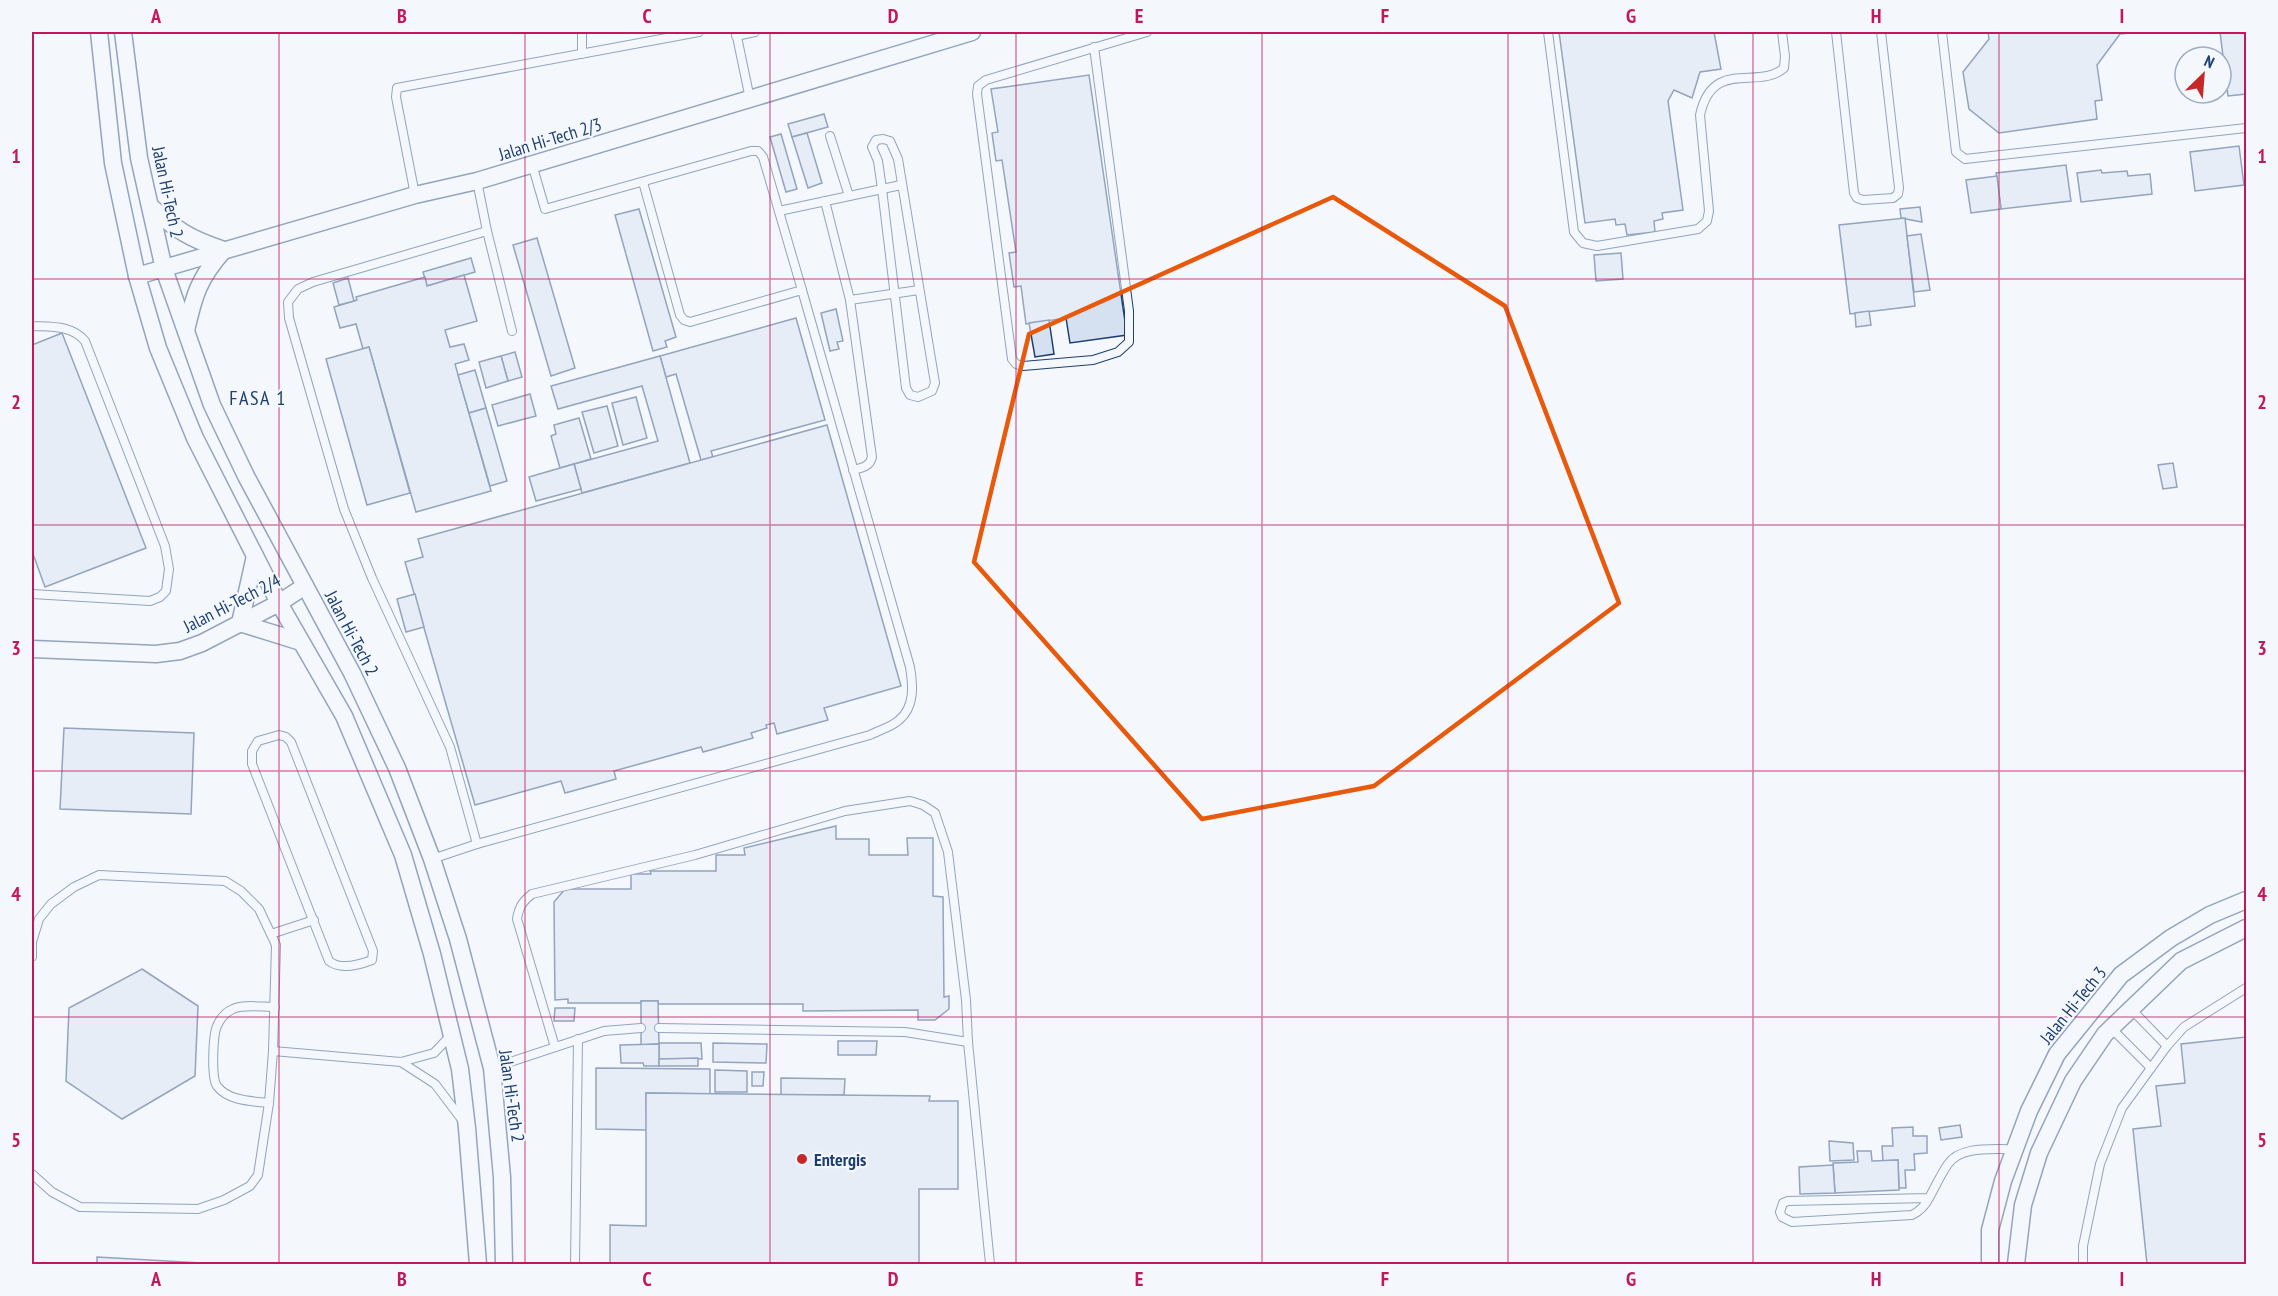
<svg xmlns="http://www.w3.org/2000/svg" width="2278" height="1296" font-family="'PT Sans Narrow',sans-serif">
	<rect width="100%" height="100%" fill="#f4f7fb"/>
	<!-- building -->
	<g fill="#d5e0f0" stroke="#1d3f73" stroke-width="1.5">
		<polygon points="1559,32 1714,32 1721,69 1700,72 1692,98 1674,90 1668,101 1683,210 1662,213 1663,219 1654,221 1655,232 1627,235 1625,224 1616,225 1615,219 1585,223"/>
		<polygon points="1988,32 2142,32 2120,34 2097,65 2102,100 2095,101 2097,119 1999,133 1969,109 1963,72 1989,39"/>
		<polygon points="2220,32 2246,32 2246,94 2228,96"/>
		<polygon points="1089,75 1127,335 1070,343 1066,318 1026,324 1021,286 1014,287 1009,253 1016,252 1002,160 996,161 992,133 998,132 991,89"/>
		<polygon points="824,114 828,127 792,137 788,124"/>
		<polygon points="807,133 822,183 808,188 792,137"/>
		<polygon points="781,134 797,189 786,192 770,137"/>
		<polygon points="2239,146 2244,185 2195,191 2190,152"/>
		<polygon points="2066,165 2071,201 2001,209 1996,173"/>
		<polygon points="2101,170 2102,173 2127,171 2128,176 2150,174 2152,194 2081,202 2077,173"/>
		<polygon points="1997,176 2001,209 1971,213 1966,180"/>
		<polygon points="1920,207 1922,222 1901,218 1900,209"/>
		<polygon points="639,209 676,337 665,341 667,347 653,351 615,215"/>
		<polygon points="1905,218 1915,306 1850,314 1839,225"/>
		<polygon points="1921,234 1930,290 1914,292 1907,236"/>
		<polygon points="537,238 575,368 551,376 513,245"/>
		<polygon points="1621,253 1623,279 1596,281 1594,255"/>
		<polygon points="471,258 475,272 427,286 423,272"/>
		<polygon points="464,275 477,321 445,330 450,347 464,344 469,360 455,364 491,491 416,512 369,347 363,349 356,324 340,328 334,307 357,300 356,297 425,277 427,286"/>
		<polygon points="348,278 354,301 339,305 333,283"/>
		<polygon points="836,309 843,341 837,342 839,349 830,351 821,313"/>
		<polygon points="1869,311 1871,325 1856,327 1855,313"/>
		<polygon points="796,318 825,420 711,451 713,457 701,460 676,374 666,377 660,356"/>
		<polygon points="1049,320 1054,354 1035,357 1029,323"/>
		<polygon points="62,333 146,548 45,587 32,551 32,345"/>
		<polygon points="369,347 410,493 367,505 326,359"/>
		<polygon points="515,352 522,377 508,381 501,356"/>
		<polygon points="501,356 508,381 486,388 479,362"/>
		<polygon points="660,356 690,463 582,493 574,464 658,441 642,386 558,409 551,386"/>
		<polygon points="475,370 486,408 469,413 458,375"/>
		<polygon points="530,394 536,416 498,426 492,405"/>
		<polygon points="636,397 647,438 623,445 612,403"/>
		<polygon points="607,406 618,446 594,453 582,412"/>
		<polygon points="486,408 507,481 490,486 469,413"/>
		<polygon points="579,418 591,459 560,468 551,436 556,434 554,425"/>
		<polygon points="827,425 901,686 824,708 828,720 777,734 774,723 766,725 767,728 751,733 753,738 703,752 701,747 614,771 616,779 565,793 561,781 475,805 405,562 423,557 418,539"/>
		<polygon points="2173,463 2177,487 2163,489 2158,465"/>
		<polygon points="574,464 581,489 536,501 529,477"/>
		<polygon points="415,594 424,627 406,632 397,599"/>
		<polygon points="64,728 194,733 191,814 60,809"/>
		<polygon points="836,826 836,839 869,839 869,855 908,855 907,838 933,838 933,896 943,897 944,997 949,996 949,1009 935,1020 918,1020 918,1010 803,1011 803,1004 658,1004 658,1001 641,1001 641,1003 568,1003 568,999 555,1000 554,902 565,889 631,889 631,874 651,874 650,871 716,871 716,855 745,855 744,848"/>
		<polygon points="142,969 198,1006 195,1076 122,1119 66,1081 69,1008"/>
		<polygon points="641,1001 658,1001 659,1044 641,1045"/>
		<polygon points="555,1008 575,1008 574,1021 554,1021"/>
		<polygon points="2246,1037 2246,1264 2147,1264 2133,1129 2161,1126 2156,1086 2185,1083 2181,1044"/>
		<polygon points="838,1041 877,1041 876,1055 838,1055"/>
		<polygon points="659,1043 701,1043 702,1059 659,1059"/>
		<polygon points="713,1043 767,1044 766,1063 713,1062"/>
		<polygon points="659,1044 659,1066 644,1066 643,1063 621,1063 620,1045"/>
		<polygon points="698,1058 698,1066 659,1066 659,1059"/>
		<polygon points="596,1068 710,1069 710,1094 646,1093 647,1130 596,1129"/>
		<polygon points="715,1070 747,1071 747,1092 715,1092"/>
		<polygon points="752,1072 764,1072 763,1086 752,1086"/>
		<polygon points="781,1078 845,1079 844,1095 781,1095"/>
		<polygon points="646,1093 930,1096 929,1101 958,1101 958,1189 919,1189 919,1264 610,1264 610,1225 646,1226"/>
		<polygon points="1960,1125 1962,1137 1941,1140 1939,1128"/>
		<polygon points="1913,1127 1913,1136 1927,1136 1927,1153 1914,1154 1915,1170 1905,1170 1906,1188 1899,1188 1898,1160 1883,1161 1882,1146 1893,1146 1892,1128"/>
		<polygon points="1829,1141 1853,1143 1854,1160 1830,1161"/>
		<polygon points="1857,1151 1871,1151 1872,1161 1898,1160 1899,1190 1835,1193 1833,1163 1858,1162"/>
		<polygon points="1833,1165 1835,1193 1800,1194 1799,1167"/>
		<polygon points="97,1257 219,1264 97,1264"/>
	</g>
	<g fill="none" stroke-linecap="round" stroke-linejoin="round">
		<!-- service casing -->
		<g stroke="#1d3f73" stroke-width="10">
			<g id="service">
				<polyline points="736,32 750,99"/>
				<path d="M1548,32L1574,232L1583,243L1597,246L1698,229L1707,221L1709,211L1700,115C1713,57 1758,91 1784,68L1785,56L1782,32"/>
				<polyline points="1836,32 1854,193 1857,198 1863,200 1893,198 1898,194 1899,188 1881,32"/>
				<polyline points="1942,32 1956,152 1965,159 2246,128"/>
				<polyline points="736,36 755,32"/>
				<polyline points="1094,47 1129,311 1129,342 1118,352 1093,360 1023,366 1016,364 1012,359 977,94 978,86 986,80 1147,32"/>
				<polyline points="582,54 582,32"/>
				<polyline points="830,136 849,196"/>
				<polygon points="883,139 890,141 898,159 935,383 932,391 918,397 910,395 906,388 882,189 878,161 872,147 876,140"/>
				<polyline points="532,164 545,209 751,151 758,151 763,157 802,290 690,322 684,320 680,315 643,182"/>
				<polyline points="477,181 487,231 512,331"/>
				<polyline points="415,195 396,97 397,88 699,32"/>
				<path d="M825,201L850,300L872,457C870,467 861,468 853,470"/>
				<polyline points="779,211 901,185"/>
				<polyline points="850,300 919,290"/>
				<path d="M32,326C52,327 71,325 85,341L165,546L169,569L166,591L160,597L150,601L32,594"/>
				<path d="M279,735L286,737L291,742L373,951L372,960C359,965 340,970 329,961L252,764V751L258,741Z"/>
				<polyline points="477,844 450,747 372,578 344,509 289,318 288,302 298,289 313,282 487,231"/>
				<path d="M432,859L477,844L870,735C879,730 892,727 899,720C915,707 913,685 910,667L802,290"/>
				<polyline points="271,934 314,920"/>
				<polyline points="32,957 32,942 39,919 51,904 74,887 99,875 225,881 241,891 259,909 276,945 273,1051 269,1103 258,1175 250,1186 224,1200 198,1209 80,1207 52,1192 32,1174"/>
				<polyline points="2130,1008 2167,1046"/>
				<polyline points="659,1028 905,1032 968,1042"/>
				<polyline points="2111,1028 2151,1068"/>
				<path d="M555,1047L517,919C519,907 522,902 532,894L695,855L845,811L910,801L923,805L935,813L948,852L966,1000L968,1042L990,1264"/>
				<polyline points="273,1051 401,1062 434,1053 452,1034"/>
				<polyline points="401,1062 435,1084 463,1121"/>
				<polyline points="492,1068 604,1031 641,1028"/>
				<path d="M269,1103C252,1101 228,1101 217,1086C211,1078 213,1035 217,1026C220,1019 226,1012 233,1009C243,1004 263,1007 275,1007"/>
				<path d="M1929,1198L1788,1201L1783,1203L1780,1212L1782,1217L1792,1222L1912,1215C1920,1211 1925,1206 1929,1198C1935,1187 1941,1174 1948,1164C1961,1145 1994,1150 2015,1149"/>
				<polyline points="575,1264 578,1039"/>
				<polyline points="2083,1264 2083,1246 2100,1164 2122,1108 2167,1046 2184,1027 2246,988"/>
			</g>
		</g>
		<!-- minor casing -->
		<g stroke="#1d3f73" stroke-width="19">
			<g id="minor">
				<polyline points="99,32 113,163 137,276 158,348 195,438 279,603 344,716 403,855 432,954 460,1069 467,1128 478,1264"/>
				<polyline points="123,32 139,158 164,269 212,405 246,476 352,673 397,768 432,859 458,939 492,1068 502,1177 504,1264"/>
				<path d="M150,206C176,230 190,239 224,250C199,278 194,295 186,331"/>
				<polyline points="137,276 415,195 477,181 972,32"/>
				<polyline points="255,556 240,623 301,642"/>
				<polyline points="32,649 156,654 180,651 202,643 279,603 305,586"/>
				<polyline points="1990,1264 1990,1230 2003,1181 2029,1111 2057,1054 2121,975 2171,938 2210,915 2246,900"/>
				<polyline points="2016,1264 2023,1205 2039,1153 2073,1081 2105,1034 2181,961 2246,928"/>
			</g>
		</g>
		<!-- service -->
		<use href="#service" stroke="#f4f7fb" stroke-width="8"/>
		<!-- minor -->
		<use href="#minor" stroke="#f4f7fb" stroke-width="16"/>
	</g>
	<!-- marked area -->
	<path d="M0 0H2278V1296H0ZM1333,197L1505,306L1619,603L1374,786L1202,819L974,562L1029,334Z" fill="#f4f7fb" fill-opacity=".55" fill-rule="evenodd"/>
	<path fill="none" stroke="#e8590c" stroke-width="4.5" stroke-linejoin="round" d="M1333,197L1505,306L1619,603L1374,786L1202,819L974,562L1029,334Z"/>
	<!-- grid -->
	<path fill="none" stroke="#c2185b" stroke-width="1.5" stroke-opacity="0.55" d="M279,32V1264M525,32V1264M770,32V1264M1016,32V1264M1262,32V1264M1508,32V1264M1753,32V1264M1999,32V1264M32,279H2246M32,525H2246M32,771H2246M32,1017H2246"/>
	<!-- markers -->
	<circle fill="#c62828" stroke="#f4f7fb" stroke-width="2" cx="802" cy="1159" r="6"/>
	<g text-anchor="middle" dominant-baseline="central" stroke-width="4.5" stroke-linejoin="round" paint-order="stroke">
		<!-- street labels -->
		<g font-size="18" fill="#1d3f73" stroke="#f4f7fb">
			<text transform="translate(550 139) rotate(-17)">Jalan Hi-Tech 2/3</text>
			<text transform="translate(168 192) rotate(78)">Jalan Hi-Tech 2</text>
			<text transform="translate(232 603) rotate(-27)">Jalan Hi-Tech 2/4</text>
			<text transform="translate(352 633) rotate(62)">Jalan Hi-Tech 2</text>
			<text transform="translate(2073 1005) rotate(-51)">Jalan Hi-Tech 3</text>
			<text transform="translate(512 1096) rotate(82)">Jalan Hi-Tech 2</text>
		</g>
		<!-- poi labels -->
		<g font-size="18" font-weight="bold" fill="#1d3f73" stroke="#f4f7fb" text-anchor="start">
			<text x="814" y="1159">Entergis</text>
		</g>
		<!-- neighbourhood labels -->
		<g font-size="20" letter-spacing="1.5" fill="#1d3f73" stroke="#f4f7fb">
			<text x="258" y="398">FASA 1</text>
		</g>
	</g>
	<!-- border -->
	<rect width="2278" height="1296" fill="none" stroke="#f4f7fb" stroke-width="66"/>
	<!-- north arrow -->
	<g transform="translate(2203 75) rotate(25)"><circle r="28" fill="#f4f7fb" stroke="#9eadc5" stroke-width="1.5"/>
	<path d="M0-4.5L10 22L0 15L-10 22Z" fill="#c62828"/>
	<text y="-9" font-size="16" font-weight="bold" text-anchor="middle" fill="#1d3f73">N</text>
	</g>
	<rect x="33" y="33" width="2212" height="1230" fill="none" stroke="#c2185b" stroke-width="2"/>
	<g font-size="20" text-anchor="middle" font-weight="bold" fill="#c2185b">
		<text x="156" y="23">A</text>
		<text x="402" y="23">B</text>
		<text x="647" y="23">C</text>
		<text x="893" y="23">D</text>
		<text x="1139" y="23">E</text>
		<text x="1385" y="23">F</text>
		<text x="1631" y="23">G</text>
		<text x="1876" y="23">H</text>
		<text x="2122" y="23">I</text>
		<text x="16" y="163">1</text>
		<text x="2262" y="163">1</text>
		<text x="16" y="409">2</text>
		<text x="2262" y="409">2</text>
		<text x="16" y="655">3</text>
		<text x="2262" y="655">3</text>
		<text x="16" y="901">4</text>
		<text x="2262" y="901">4</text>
		<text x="16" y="1147">5</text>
		<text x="2262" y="1147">5</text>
		<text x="156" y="1286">A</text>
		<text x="402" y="1286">B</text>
		<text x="647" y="1286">C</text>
		<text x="893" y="1286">D</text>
		<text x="1139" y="1286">E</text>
		<text x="1385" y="1286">F</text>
		<text x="1631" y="1286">G</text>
		<text x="1876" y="1286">H</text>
		<text x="2122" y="1286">I</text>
	</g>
</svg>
